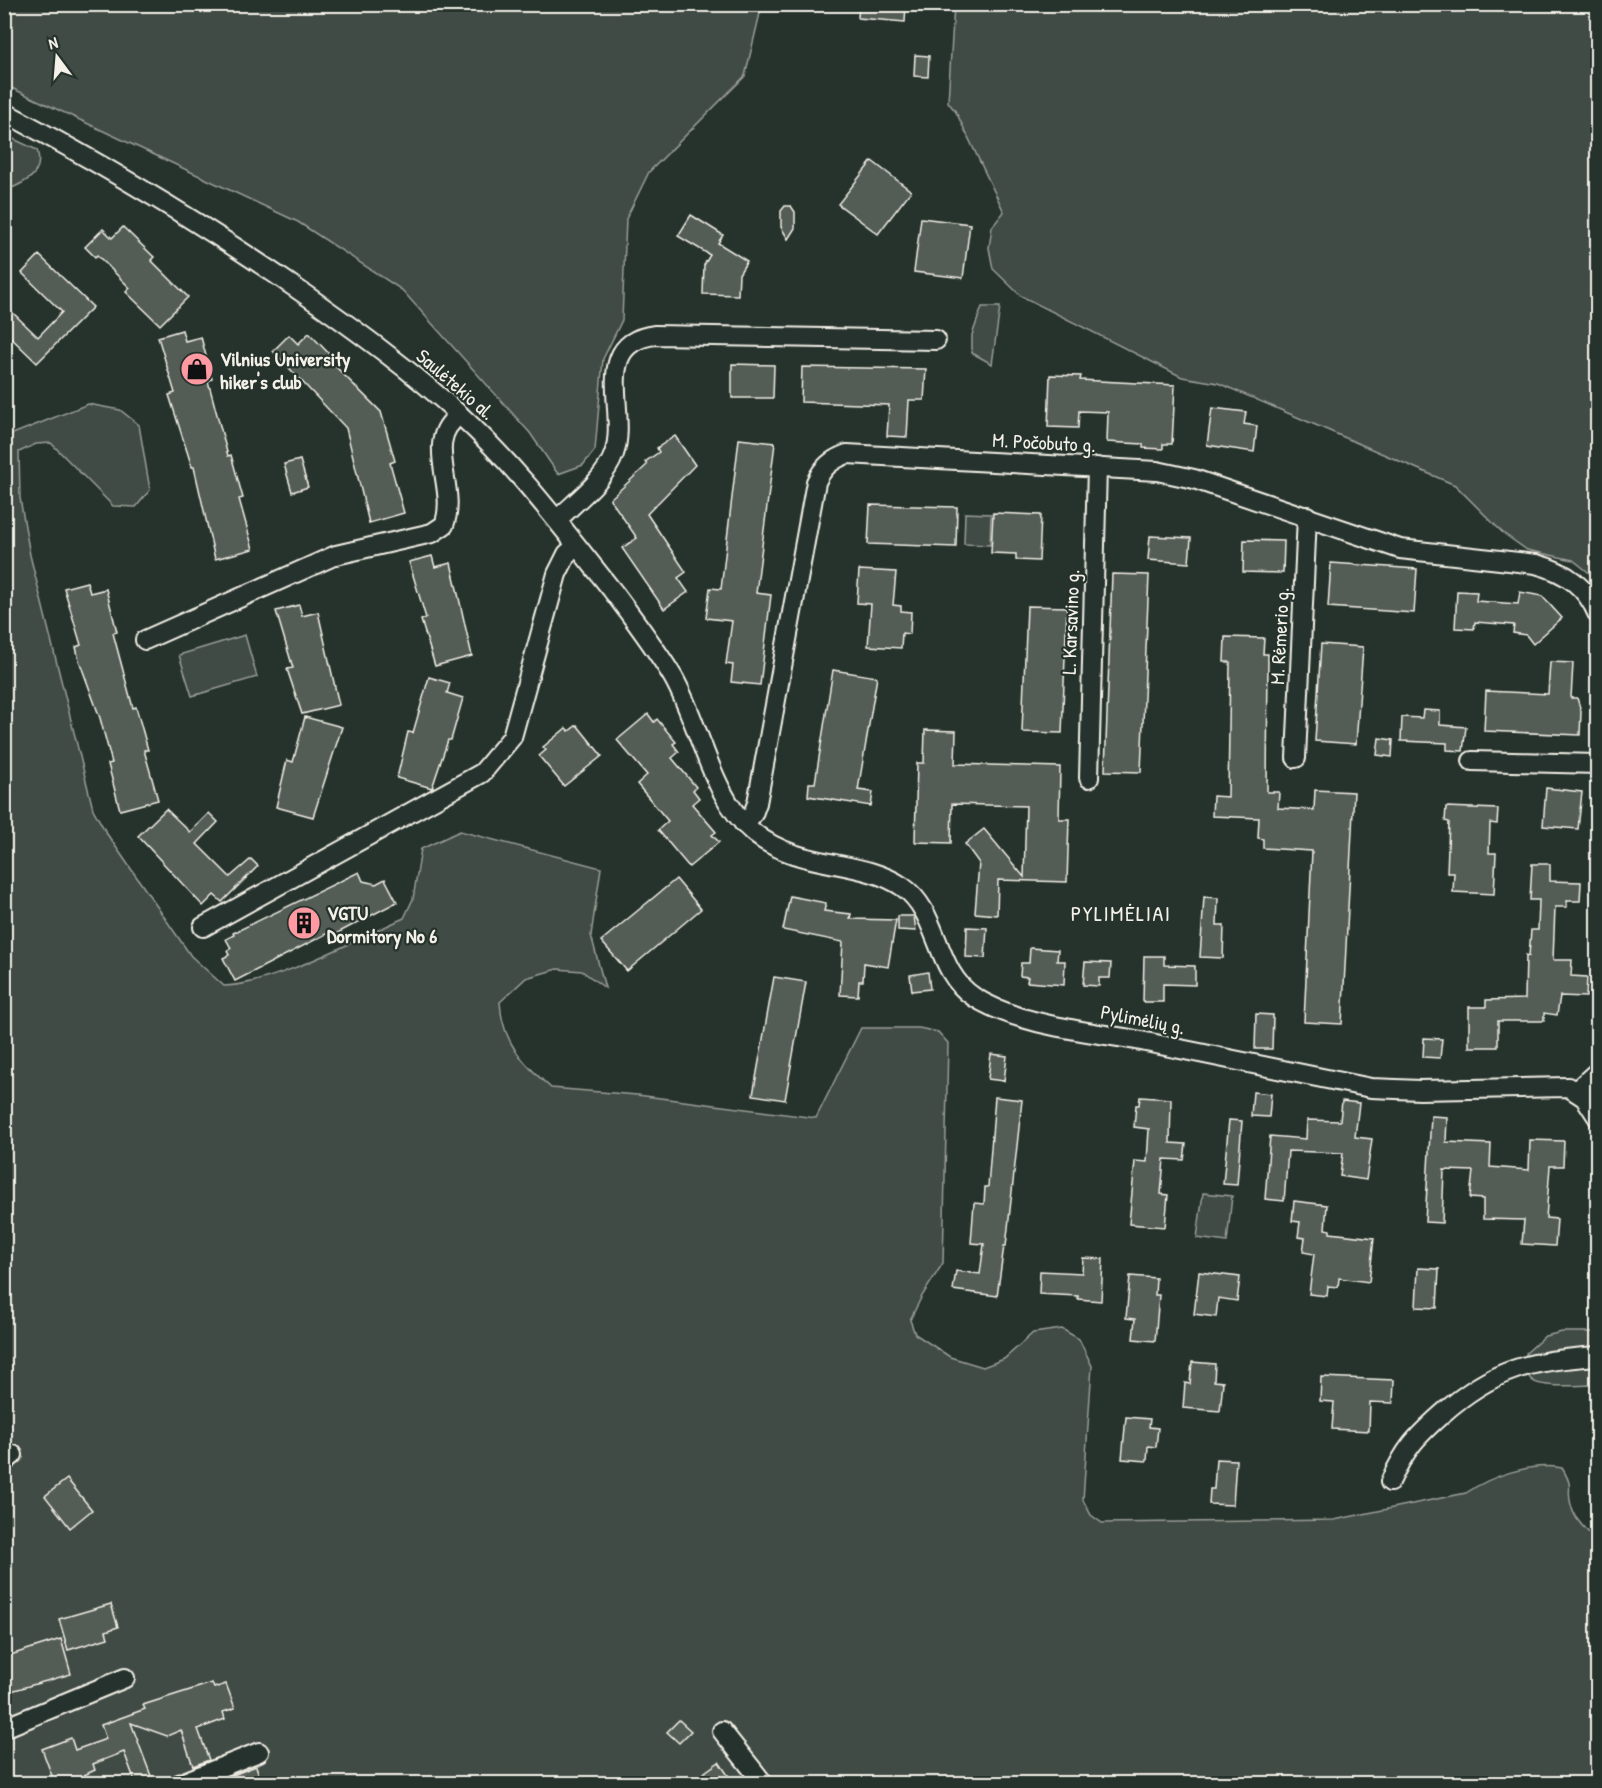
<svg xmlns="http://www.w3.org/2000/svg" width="1602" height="1788" font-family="'Patrick Hand',sans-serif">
	<rect width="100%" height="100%" fill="#26332d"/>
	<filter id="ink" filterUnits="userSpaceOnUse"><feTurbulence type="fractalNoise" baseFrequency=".0167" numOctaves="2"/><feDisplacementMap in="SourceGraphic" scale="12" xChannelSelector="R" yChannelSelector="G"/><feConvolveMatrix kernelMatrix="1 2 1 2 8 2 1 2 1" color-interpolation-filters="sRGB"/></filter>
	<g filter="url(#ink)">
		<!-- green -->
		<g fill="#414b45" stroke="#9a9e96" stroke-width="1.5">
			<polygon points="5,4 762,4 762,5 745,76 649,172 626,219 622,320 603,359 595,450 583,465 558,474 530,433 402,290 298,222 5,85"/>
			<polygon points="954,5 1597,5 1597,579 1573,560 1527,550 1503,533 1455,485 1218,383 1182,377 1021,296 993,269 989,248 992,227 1004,212 956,112 948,102"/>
			<path d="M5,135L37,150C45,175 24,183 5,191Z"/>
			<polygon points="982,307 1000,307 992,364 972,353 972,335"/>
			<path d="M88,404L120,410L139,425L150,490L136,507L113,506L51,443L36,444L19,452L20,498L30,555L93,809L107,834L191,956L224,986C273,985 357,939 404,918L413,899L421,849L460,831L601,868L591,935L605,988L582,971L557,969L526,978L500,1002C502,1042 522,1062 551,1088L637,1095L816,1118L861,1028H919L938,1032L948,1043L943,1263L922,1296L910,1320L915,1334L950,1357L983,1367L1004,1359L1033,1333L1062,1329L1079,1339L1092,1366L1083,1500L1091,1515L1102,1523L1334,1520L1466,1493C1491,1476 1531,1462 1562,1468C1575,1489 1566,1487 1571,1505C1574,1519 1586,1531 1597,1539V1783L5,1784V437Z"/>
			<polygon points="965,513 991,514 990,545 964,544"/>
			<polygon points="245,635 257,677 192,696 179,655"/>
			<polygon points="1203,1193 1232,1196 1227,1242 1197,1238"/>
			<path d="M1562,1332H1597V1385C1584,1385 1541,1389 1532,1380C1524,1374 1526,1362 1526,1353L1545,1336Z"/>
		</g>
		<!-- building -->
		<g fill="#525c55" stroke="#f4f1e8" stroke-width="1.5">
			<polygon points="859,4 906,4 905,22 858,18"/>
			<polygon points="915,55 929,56 928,77 914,76"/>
			<polygon points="872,161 911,191 878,234 838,204"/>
			<polygon points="785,206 791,206 795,212 795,228 788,239 781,227 781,211"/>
			<polygon points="691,215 723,235 718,243 747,261 739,274 738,295 703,294 704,265 710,255 678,236"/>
			<polygon points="921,218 970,224 963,278 914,272"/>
			<polygon points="123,227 154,257 151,260 188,297 160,325 126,292 130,288 97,255 95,257 85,247 103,229 112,238"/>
			<polygon points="39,255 93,307 37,363 4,331 4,320 12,312 38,337 62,312 22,273"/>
			<polygon points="182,330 185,341 201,337 212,379 208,381 228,456 231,455 243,498 239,499 253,549 215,559 194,467 192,467 169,395 175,393 158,337"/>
			<polygon points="309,333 339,364 336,367 381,412 395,461 390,463 404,513 369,523 346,428 273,351 289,335 298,344"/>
			<polygon points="732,364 774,365 773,398 732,398"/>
			<polygon points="802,367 926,369 924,400 909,400 907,437 887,436 889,405 801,402"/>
			<polygon points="1050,375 1081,376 1080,380 1175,385 1172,444 1163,444 1163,449 1143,448 1143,444 1107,442 1108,412 1079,411 1078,428 1048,427"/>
			<polygon points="1212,408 1246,412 1244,424 1257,426 1254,452 1207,445"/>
			<polygon points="675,436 695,465 647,514 686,572 678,578 688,592 664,609 622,548 637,538 610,499 647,465 645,462 659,452 657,448"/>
			<polygon points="739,439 775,443 756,593 771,595 760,685 731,682 733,665 726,664 732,621 706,618 710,588 721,589"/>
			<polygon points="300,460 308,487 292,492 284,464"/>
			<polygon points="870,505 957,507 956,547 868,544"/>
			<polygon points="993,513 1041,515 1039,561 1016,560 1016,554 991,553"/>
			<polygon points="1150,536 1191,538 1189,563 1148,560"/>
			<polygon points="1244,540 1284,541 1283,573 1243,572"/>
			<polygon points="432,556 435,567 451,563 472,656 435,666 421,620 426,618 409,562"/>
			<polygon points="1331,563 1417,569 1414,613 1328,607"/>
			<polygon points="859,570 896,572 893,605 901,606 901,611 911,612 910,634 902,633 901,648 868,646 871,604 857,603"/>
			<polygon points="1112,574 1149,575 1141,772 1105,771"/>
			<polygon points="87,582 90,593 106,589 117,632 113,633 133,708 136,707 148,750 144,750 158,800 120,810 108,764 112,763 100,718 79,660 76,647 81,645 64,588"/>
			<polygon points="1457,591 1477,592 1476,601 1518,604 1520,592 1542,596 1562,618 1533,644 1526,635 1513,633 1514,625 1475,622 1474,629 1455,628"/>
			<polygon points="299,605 302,616 318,612 339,705 302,714 287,669 293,668 276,611"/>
			<polygon points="1027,606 1067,607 1062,733 1022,732"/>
			<polygon points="1225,637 1264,638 1263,654 1268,654 1267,792 1279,792 1278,808 1314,810 1315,790 1354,792 1342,1024 1304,1022 1312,851 1263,848 1263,839 1258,838 1259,818 1212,816 1213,796 1228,797 1230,662 1224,662"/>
			<polygon points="1321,644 1363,647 1356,744 1315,741"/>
			<polygon points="1550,662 1573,663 1571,698 1577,698 1581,711 1580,735 1484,731 1486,691 1548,694"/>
			<polygon points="833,670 877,677 858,790 873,792 871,806 808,796 809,783 815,783"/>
			<polygon points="429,677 450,683 447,693 463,698 451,740 448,740 432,788 397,778 408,732 413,733"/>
			<polygon points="1423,710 1440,711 1440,725 1466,727 1463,751 1447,750 1447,743 1401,741 1402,717 1422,718"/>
			<polygon points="648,714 654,722 657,719 676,742 673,744 679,752 672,758 696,787 693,790 699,798 692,804 716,832 712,835 719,842 689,867 658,830 668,821 637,784 647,775 617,740"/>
			<polygon points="305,717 342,727 313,817 276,807 287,760 293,762"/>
			<polygon points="577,725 602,756 564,786 539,756 546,750 543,747 566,728 569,731"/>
			<polygon points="925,730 956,731 955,764 1060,767 1059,819 1069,819 1067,882 998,880 997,915 975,913 979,863 965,844 984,829 1024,877 1026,806 952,804 951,843 915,842 917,763 924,763"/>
			<polygon points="1379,738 1393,740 1392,757 1377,755"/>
			<polygon points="1546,788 1582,792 1578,829 1543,826"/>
			<polygon points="1446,807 1498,809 1497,824 1490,823 1489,853 1496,853 1494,894 1453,892 1454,873 1447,873 1449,822 1445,821"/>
			<polygon points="166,809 190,832 209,813 218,822 197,844 230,877 251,859 258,866 222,902 214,895 203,906 138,836"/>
			<polygon points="1532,864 1550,864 1550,881 1581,882 1580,901 1567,901 1567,907 1555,907 1553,960 1572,960 1571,976 1587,977 1586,997 1560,996 1557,1015 1544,1013 1544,1021 1498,1021 1498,1047 1469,1047 1469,1007 1486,1007 1486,1000 1525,999 1526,955 1529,956 1531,930 1538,930 1539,900 1530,900"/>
			<polygon points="359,872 363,881 376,884 385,879 397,902 330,937 328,933 235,981 223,958 229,955 227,951 231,948 226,939 234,935 233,933"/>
			<polygon points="676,879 701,909 627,971 601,941"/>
			<polygon points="790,896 826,903 824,911 851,914 850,919 896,920 888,967 864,963 863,981 859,981 858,996 840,995 843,942 783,930"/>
			<polygon points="1204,897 1218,898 1217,925 1224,925 1223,958 1200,957"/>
			<polygon points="898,916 914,916 916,931 898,930"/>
			<polygon points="967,927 987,928 985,958 966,957"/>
			<polygon points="1030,948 1058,950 1057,961 1065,961 1064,985 1027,982 1028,977 1020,976 1021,963 1029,963"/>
			<polygon points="1144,956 1164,956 1164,965 1195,966 1195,985 1163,984 1163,1002 1143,1002"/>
			<polygon points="1085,962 1111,963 1110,978 1099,978 1099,986 1083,985"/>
			<polygon points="928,972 930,989 912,991 910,975"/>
			<polygon points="774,977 806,982 785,1100 753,1095"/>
			<polygon points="1256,1014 1273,1015 1272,1049 1255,1049"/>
			<polygon points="1424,1038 1442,1039 1440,1058 1423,1057"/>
			<polygon points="991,1054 1007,1056 1004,1081 988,1079"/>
			<polygon points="1253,1092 1271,1094 1269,1117 1251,1116"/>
			<polygon points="995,1097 1022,1100 1006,1246 1004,1246 997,1296 953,1290 956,1271 980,1274 984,1244 971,1243 974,1203 984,1204 985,1187 988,1187"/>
			<polygon points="1140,1097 1171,1099 1170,1143 1186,1144 1184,1160 1164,1159 1161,1194 1168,1195 1165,1227 1129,1224 1135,1161 1147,1162 1149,1129 1134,1127 1136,1105 1139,1105"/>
			<polygon points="1342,1101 1359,1103 1355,1137 1372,1139 1366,1180 1340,1176 1343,1153 1288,1151 1284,1201 1265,1199 1270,1136 1306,1139 1307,1120 1340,1121"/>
			<polygon points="1431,1116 1447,1117 1446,1142 1491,1144 1490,1167 1529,1170 1530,1140 1564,1141 1563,1166 1550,1166 1546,1218 1557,1219 1555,1246 1522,1244 1524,1220 1483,1219 1483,1199 1470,1198 1473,1171 1444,1170 1442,1223 1425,1222"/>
			<polygon points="1229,1120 1242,1121 1237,1185 1223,1184"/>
			<polygon points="1294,1201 1327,1205 1325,1229 1330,1230 1330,1233 1374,1238 1369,1282 1339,1278 1338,1287 1328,1286 1327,1296 1309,1294 1314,1254 1303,1252 1305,1238 1298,1237 1300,1222 1292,1221"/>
			<polygon points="1083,1258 1103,1259 1101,1301 1078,1299 1078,1296 1039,1294 1040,1271 1082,1273"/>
			<polygon points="1418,1268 1439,1269 1437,1308 1416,1307"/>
			<polygon points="1199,1272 1240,1277 1237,1301 1218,1298 1216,1317 1194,1314"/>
			<polygon points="1130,1276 1156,1278 1155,1295 1159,1295 1155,1341 1133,1339 1135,1319 1126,1318"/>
			<polygon points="1192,1362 1215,1364 1214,1381 1223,1382 1220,1411 1183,1408 1185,1383 1190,1384"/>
			<polygon points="1321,1377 1394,1380 1393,1403 1370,1402 1369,1431 1332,1429 1334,1402 1320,1401"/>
			<polygon points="1126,1417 1150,1419 1149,1427 1158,1428 1156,1447 1148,1446 1147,1461 1122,1459"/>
			<polygon points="1216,1459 1236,1460 1233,1505 1209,1504 1210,1489 1214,1489"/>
			<polygon points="67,1479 92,1510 70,1528 45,1496"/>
			<polygon points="111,1604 118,1627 106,1631 108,1638 68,1650 59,1619"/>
			<polygon points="61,1639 71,1674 4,1693 4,1657"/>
			<polygon points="212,1683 214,1688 226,1684 235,1708 223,1712 225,1719 198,1729 209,1760 193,1766 181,1730 167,1736 131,1723 154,1784 136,1784 124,1752 93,1764 95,1770 84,1775 86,1778 72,1784 55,1784 42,1749 71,1738 75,1750 106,1739 101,1725 145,1709 143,1705"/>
			<polygon points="679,1720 691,1731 679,1743 667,1732"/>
			<polygon points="719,1762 734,1784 688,1784"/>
			<polygon points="256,1766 262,1784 211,1784 243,1771"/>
		</g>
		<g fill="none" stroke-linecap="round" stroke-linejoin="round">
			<!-- minor casing -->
			<g stroke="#f4f1e8" stroke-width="22">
				<g id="minor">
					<path d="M4,112C106,166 205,225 300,291C356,330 411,370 461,416C518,468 564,530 612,590C633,618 655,647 673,677C701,726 710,796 754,833C799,870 861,858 903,887C940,913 934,971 974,997C1018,1025 1086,1031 1136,1040C1215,1056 1293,1072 1371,1088L1420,1090L1568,1087L1585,1098L1598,1118"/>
					<path d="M557,520C576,501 605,480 614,454C629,412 590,343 655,335L936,340"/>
					<path d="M145,640L336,555L432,533L444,525C459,488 421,440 460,415"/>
					<polyline points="1296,758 1307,516"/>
					<polyline points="1472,761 1598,764"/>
					<polyline points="1089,778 1097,467"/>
					<path d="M744,824L753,814L757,803L816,482C823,467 831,460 847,454L1157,471L1194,479L1400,549L1536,564C1566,572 1586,586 1598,615"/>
					<polyline points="203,927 482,773 512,737 557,574 567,554 576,546"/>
					<polyline points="1577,1090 1598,1071"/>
					<polyline points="4,1462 13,1455"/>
					<path d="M1390,1482C1405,1449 1415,1438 1442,1414C1494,1368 1530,1361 1598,1356"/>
					<polyline points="4,1728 125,1678"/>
					<polyline points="722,1731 764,1784"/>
					<polyline points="179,1784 259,1752"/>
				</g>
			</g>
			<!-- minor -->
			<use href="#minor" stroke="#26332d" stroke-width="18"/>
		</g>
	</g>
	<!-- icons -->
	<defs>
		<g id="shop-disc" transform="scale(1.725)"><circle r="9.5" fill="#ff9aa2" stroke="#26332d"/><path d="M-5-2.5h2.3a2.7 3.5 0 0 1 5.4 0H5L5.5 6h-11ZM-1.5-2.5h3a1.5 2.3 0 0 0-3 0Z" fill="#111"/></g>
		<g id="building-disc" transform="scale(1.725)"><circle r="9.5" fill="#ff9aa2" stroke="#26332d"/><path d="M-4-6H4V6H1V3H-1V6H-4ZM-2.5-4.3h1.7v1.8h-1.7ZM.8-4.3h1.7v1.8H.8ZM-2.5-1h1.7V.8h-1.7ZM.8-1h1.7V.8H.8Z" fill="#111"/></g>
	</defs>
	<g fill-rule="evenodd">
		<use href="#shop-disc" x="197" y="369"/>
		<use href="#building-disc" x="304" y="923"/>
	</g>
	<g text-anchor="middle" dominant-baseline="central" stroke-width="4.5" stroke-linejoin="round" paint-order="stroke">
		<!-- poi labels -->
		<g font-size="20" font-weight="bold" fill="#f4f1e8" stroke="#26332d" text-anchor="start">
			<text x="220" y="358">Vilnius University<tspan x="220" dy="23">hiker's club</tspan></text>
			<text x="327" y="912">VGTU<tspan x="327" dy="23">Dormitory No 6</tspan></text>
		</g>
		<!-- street labels -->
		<g font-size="20" fill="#f4f1e8" stroke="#26332d">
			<text transform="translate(456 384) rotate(41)">Saulėtekio al.</text>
			<text transform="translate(1044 442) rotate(3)">M. Počobuto g.</text>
			<text transform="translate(1070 622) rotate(-88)">L. Karsavino g.</text>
			<text transform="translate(1279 636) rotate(-87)">M. Rėmerio g.</text>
			<text transform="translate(1143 1019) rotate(11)">Pylimėlių g.</text>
		</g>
		<!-- quarter labels -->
		<g font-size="22" letter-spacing="1.5" fill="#f4f1e8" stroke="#26332d">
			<text x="1121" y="913">PYLIMĖLIAI</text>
		</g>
	</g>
	<!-- margin -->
	<rect width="1602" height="1788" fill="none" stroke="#26332d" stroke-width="24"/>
	<rect x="12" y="12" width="1578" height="1764" fill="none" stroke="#f4f1e8" stroke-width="2" filter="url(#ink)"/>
	<!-- north arrow -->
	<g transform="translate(57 57) rotate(344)" stroke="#26332d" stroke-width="4.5" paint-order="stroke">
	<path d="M0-4.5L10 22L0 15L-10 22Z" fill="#f4f1e8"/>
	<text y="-9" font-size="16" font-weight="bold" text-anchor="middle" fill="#f4f1e8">N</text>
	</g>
</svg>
